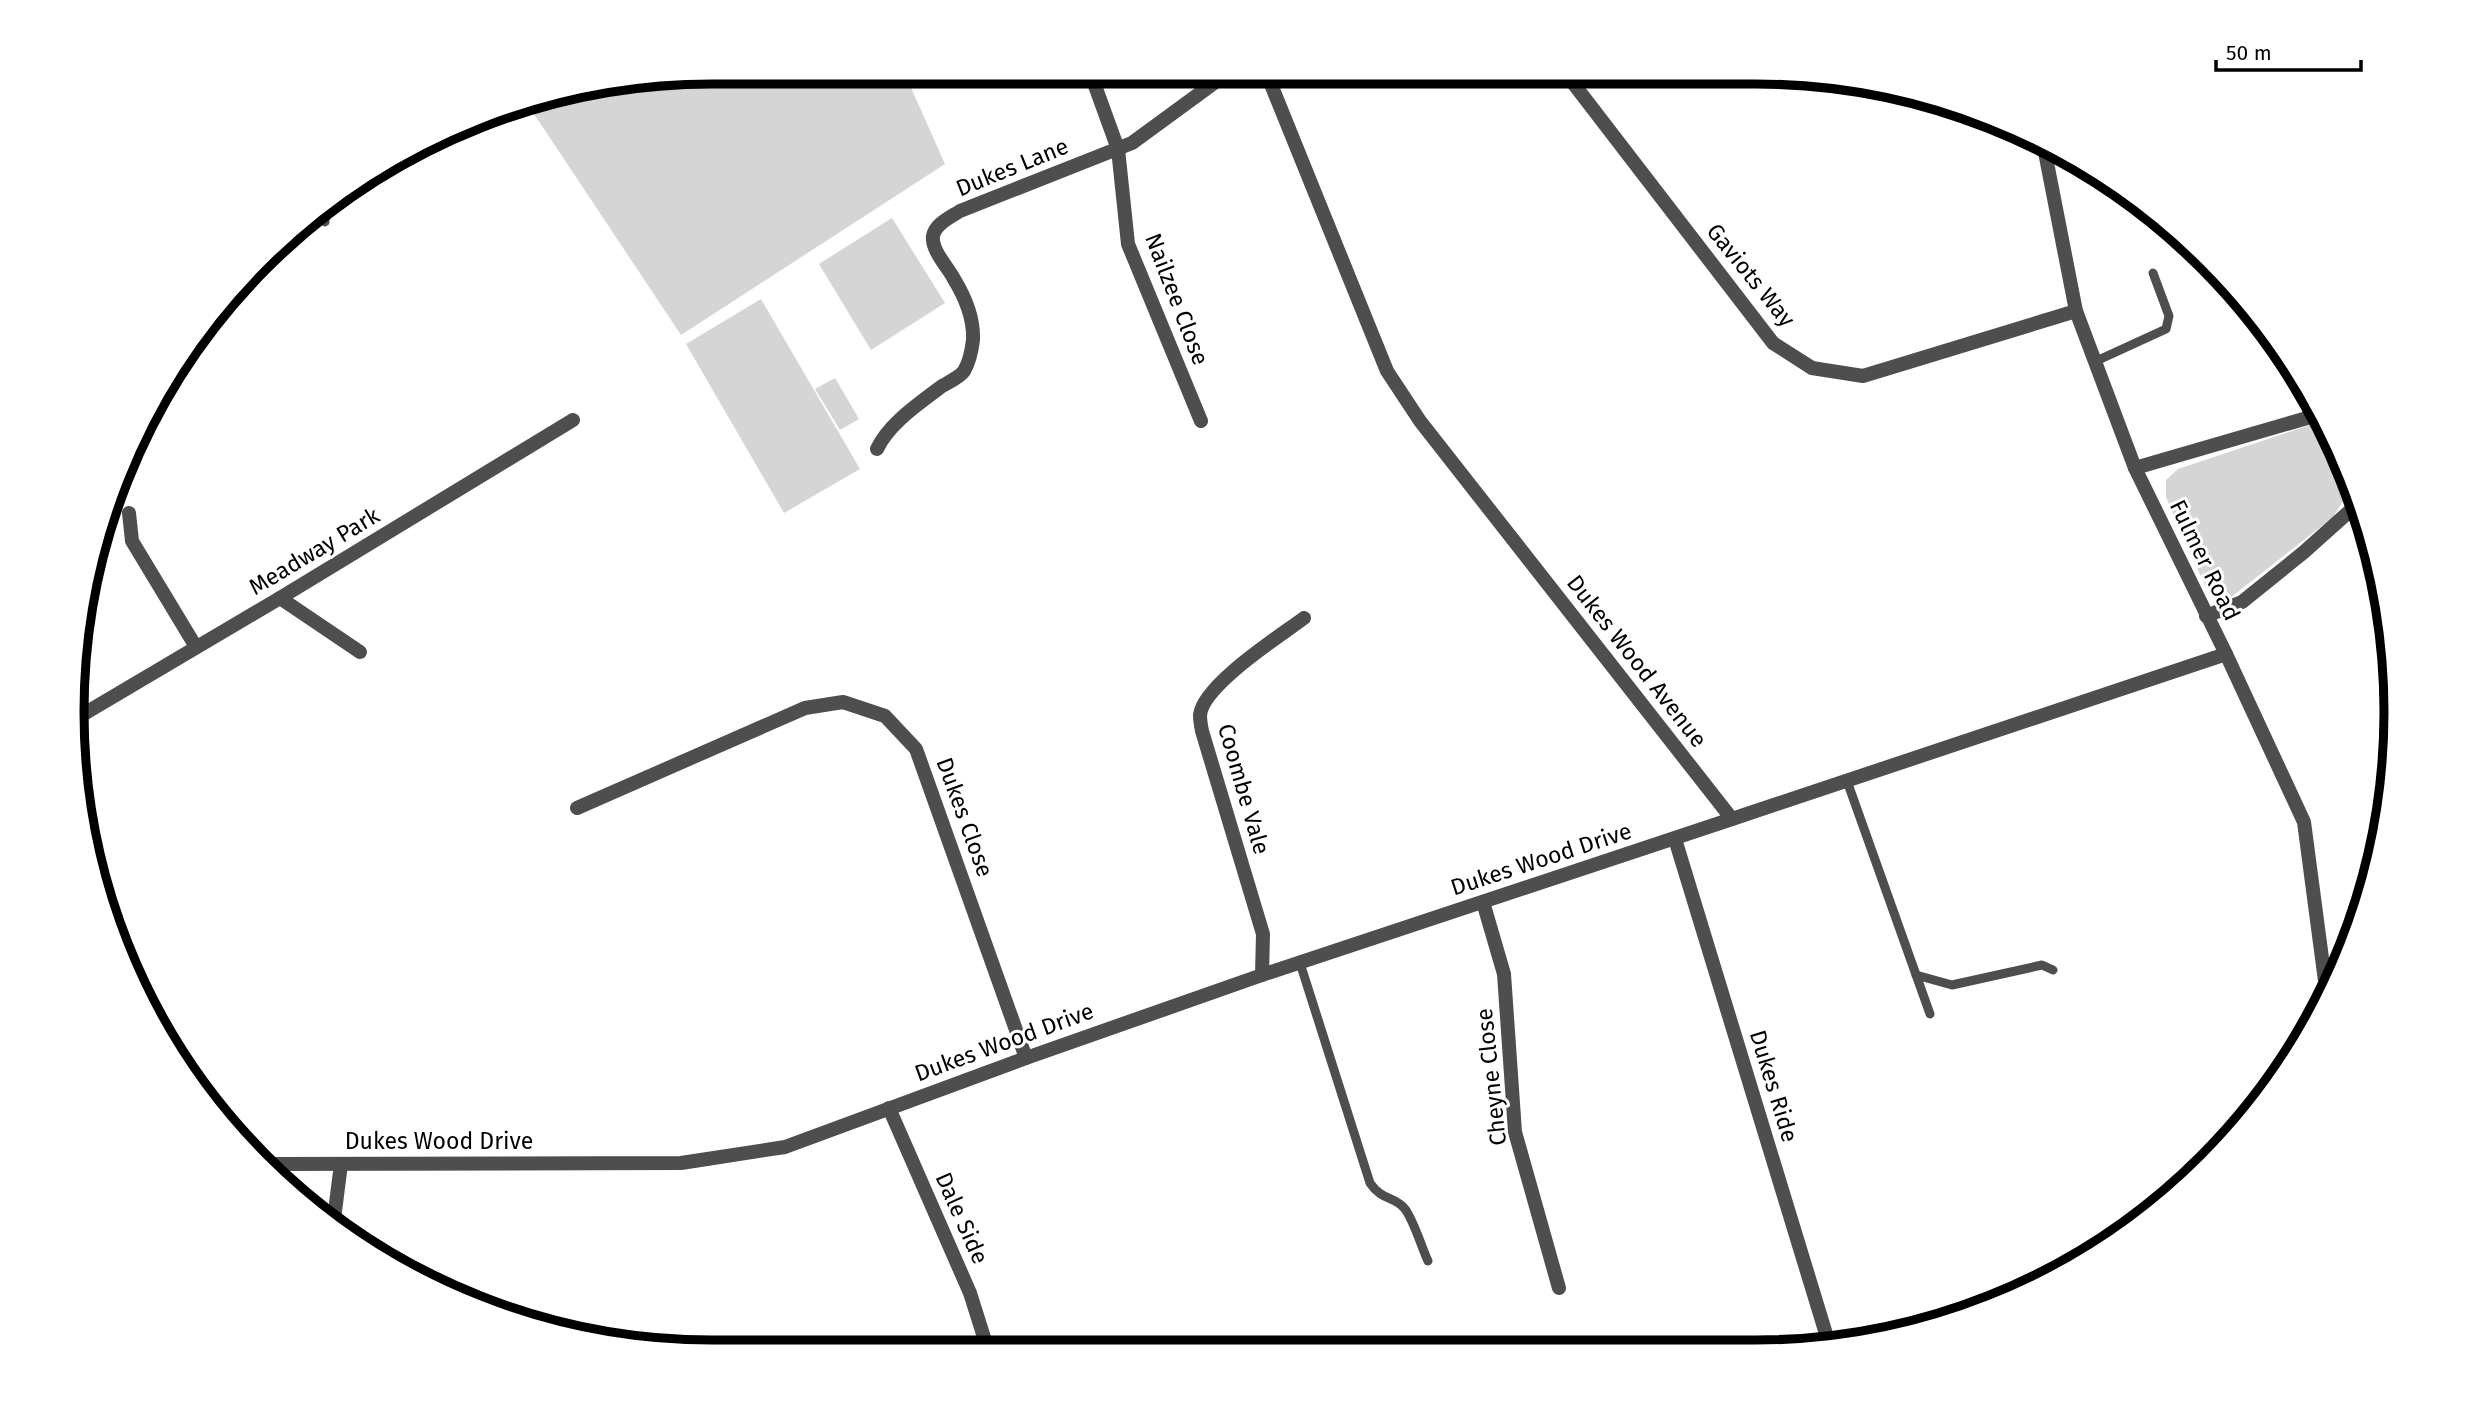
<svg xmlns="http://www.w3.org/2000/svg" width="2468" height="1424" font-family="'Fira Sans',sans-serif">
	<rect width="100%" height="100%" fill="#fff"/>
	<!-- green -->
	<g fill="#d5d5d5">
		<polygon points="712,72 904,72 945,164 681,335 526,102"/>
		<polygon points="892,218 945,303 871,350 819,264"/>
		<polygon points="761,299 860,469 784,513 686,344"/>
		<polygon points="835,378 859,419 840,430 815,389"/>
		<polygon points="2319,422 2327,424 2330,429 2352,487 2333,517 2230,598 2206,588 2166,497 2166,480 2178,469"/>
	</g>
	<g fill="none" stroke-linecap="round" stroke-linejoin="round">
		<!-- service -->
		<g stroke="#4e4e4e" stroke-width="9">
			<polyline points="325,222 326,202"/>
			<polyline points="2094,362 2166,329 2169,316 2153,273"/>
			<polyline points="1847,781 1930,1014"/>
			<path d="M1300,963L1370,1183C1382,1201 1395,1196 1405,1209C1413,1219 1422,1248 1428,1261"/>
			<polyline points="1916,975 1952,985 2042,965 2053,970"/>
		</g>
		<!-- minor -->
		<g stroke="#4e4e4e" stroke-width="14">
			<polyline points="1090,72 1118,149 1128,244 1201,421"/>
			<polyline points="1266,72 1387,371 1420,421 1732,819 2226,654"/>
			<polyline points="1573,83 1773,343 1812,368 1863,376 2076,311"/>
			<path d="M877,449C889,423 920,403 942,386C949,382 960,377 964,371C969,363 972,348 973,340C974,318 965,297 954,279C948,267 931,250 933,236C935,224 951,217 960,211L1132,143L1229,72"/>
			<polyline points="2135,468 2314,416 2322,416"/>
			<polyline points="129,513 132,541 196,647"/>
			<polyline points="280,598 360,652"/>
			<polyline points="2206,616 2242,602 2304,552 2352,509 2357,501"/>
			<polyline points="77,718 280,598 573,420"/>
			<polyline points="577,808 805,708 843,702 885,716 916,749 1026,1058"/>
			<polyline points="1675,839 1830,1347"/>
			<polyline points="1483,902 1504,974 1515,1132 1559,1288"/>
			<path d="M1262,975L1263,934L1202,731C1201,726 1200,720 1200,715C1203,685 1280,636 1304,618"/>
			<polyline points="889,1108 970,1293 988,1350"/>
			<polyline points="267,1164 681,1163 785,1147 1026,1058 1262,975 1732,819"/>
			<polyline points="334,1219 341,1164"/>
		</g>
		<!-- tertiary -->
		<polyline stroke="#4e4e4e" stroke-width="14" points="2043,142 2076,311 2135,468 2226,654 2304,822 2327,996"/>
	</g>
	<g text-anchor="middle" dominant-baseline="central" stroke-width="6" stroke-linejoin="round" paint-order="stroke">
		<!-- street labels -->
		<g font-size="23" fill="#000" stroke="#fff">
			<text transform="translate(1012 167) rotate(-22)">Dukes Lane</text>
			<text transform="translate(1751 275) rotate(51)">Gaviots Way</text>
			<text transform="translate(1177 299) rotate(69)">Nailzee Close</text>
			<text transform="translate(314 551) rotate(-31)">Meadway Park</text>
			<text transform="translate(2205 560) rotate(64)">Fulmer Road</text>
			<text transform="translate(1637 661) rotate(52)">Dukes Wood Avenue</text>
			<text transform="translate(1244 789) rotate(74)">Coombe Vale</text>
			<text transform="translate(965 817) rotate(70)">Dukes Close</text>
			<text transform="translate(1541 859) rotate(-18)">Dukes Wood Drive</text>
			<text transform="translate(1004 1042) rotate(-20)">Dukes Wood Drive</text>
			<text transform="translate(1491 1077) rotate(-96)">Cheyne Close</text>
			<text transform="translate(1774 1086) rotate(73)">Dukes Ride</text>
			<text x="439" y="1141">Dukes Wood Drive</text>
			<text transform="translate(962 1218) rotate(66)">Dale Side</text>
		</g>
	</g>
	<!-- crop -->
	<path d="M0 0H2468V1424H0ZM712 84H1756A628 628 0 0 1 2384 712V712A628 628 0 0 1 1756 1340H712A628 628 0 0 1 84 712V712A628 628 0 0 1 712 84Z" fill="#fff" fill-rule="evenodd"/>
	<path fill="none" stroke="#000" stroke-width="9" d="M712 84H1756A628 628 0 0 1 2384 712V712A628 628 0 0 1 1756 1340H712A628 628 0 0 1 84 712V712A628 628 0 0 1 712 84Z"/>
	<!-- scale -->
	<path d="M2216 60v10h145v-10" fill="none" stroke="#000000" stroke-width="3.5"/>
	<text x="2226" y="60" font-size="21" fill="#000000" stroke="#ffffff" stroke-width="5" paint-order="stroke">50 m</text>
</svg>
